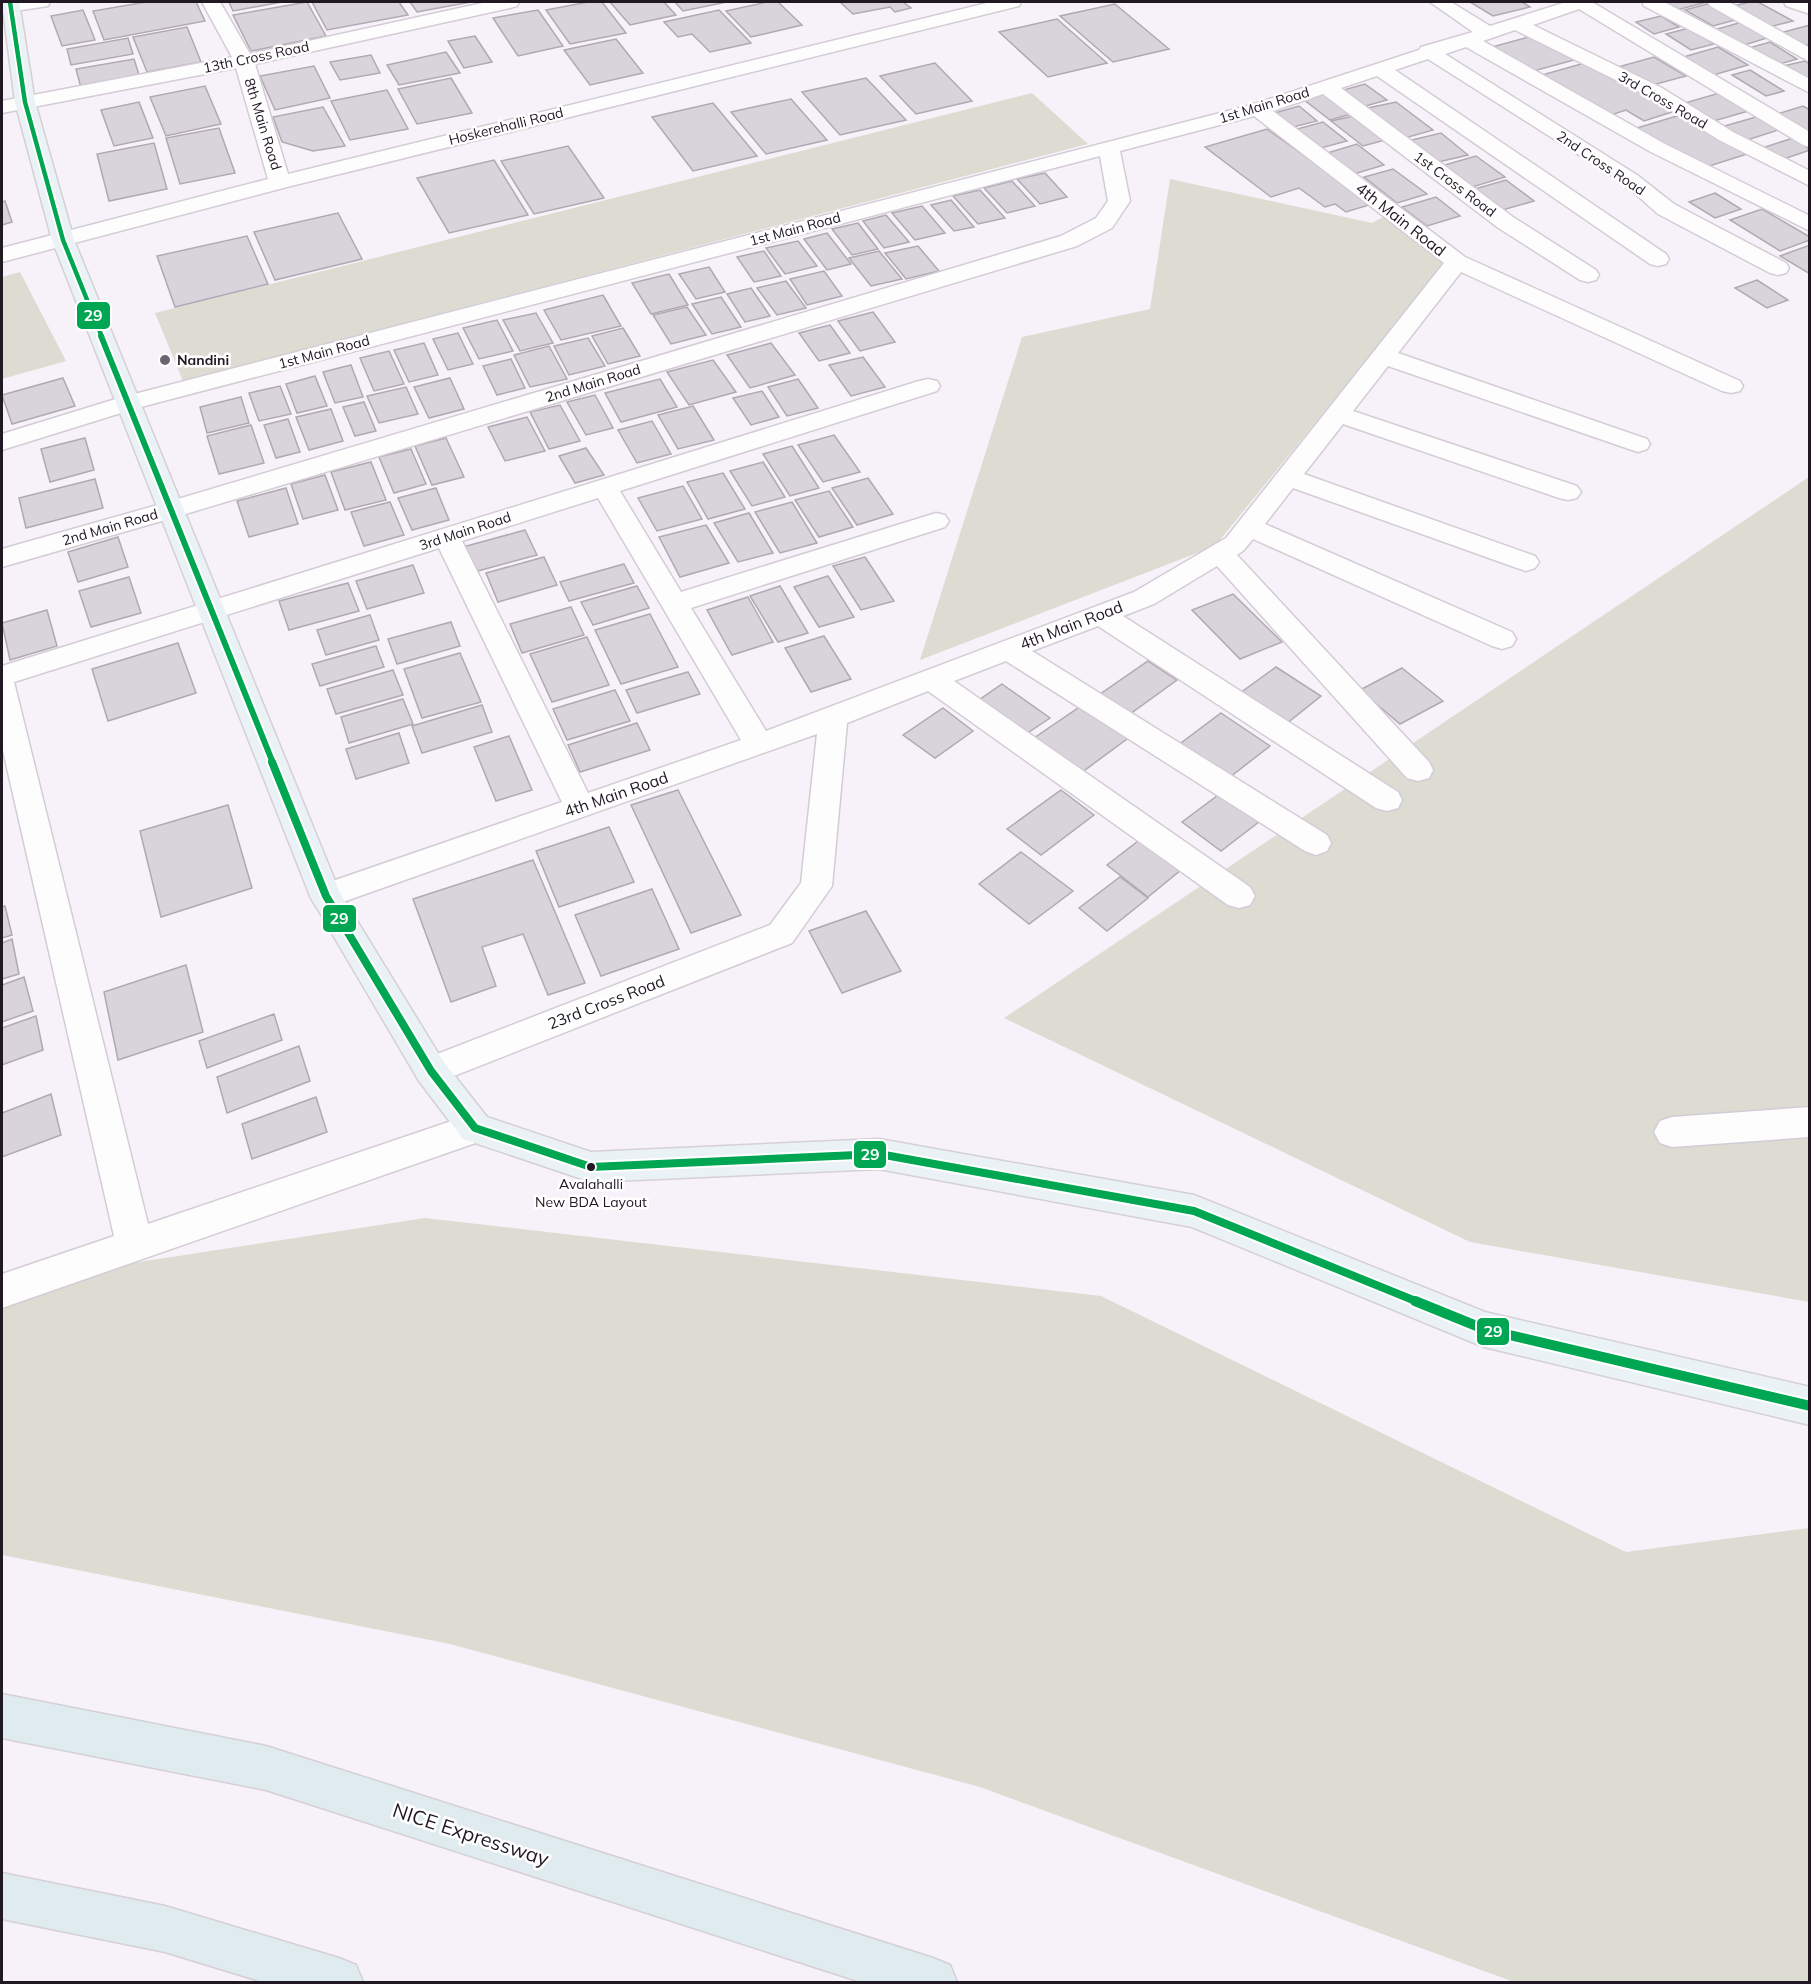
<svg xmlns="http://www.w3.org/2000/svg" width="1811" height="1984" font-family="Mulish,sans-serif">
	<rect width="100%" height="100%" fill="#f7f2f9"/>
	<!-- green -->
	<g fill="#dcdcd2">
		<polygon points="1032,93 1088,144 183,381 155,313"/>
		<polygon points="1170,179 1372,223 1389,214 1446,262 1215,546 920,660 1022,337 1150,309"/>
		<polygon points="20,272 66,361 2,379 2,277"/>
		<polygon points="1809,477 1809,1302 1470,1242 1004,1018"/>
		<polygon points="425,1218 1101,1296 1626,1552 1809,1528 1809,1982 1514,1982 980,1787 450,1644 2,1555 2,1283"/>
	</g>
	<!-- building -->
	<g fill="#d9d3db" stroke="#b0a9b2" stroke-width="1.5">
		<polygon points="146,2 196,2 205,21 104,40 93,11"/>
		<polygon points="229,2 282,2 233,11"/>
		<polygon points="307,2 326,36 251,51 233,15"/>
		<polygon points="312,2 399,2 408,15 327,30"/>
		<polygon points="410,2 471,2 417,12"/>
		<polygon points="588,2 602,2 626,33 570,44 546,10"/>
		<polygon points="610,2 664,2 676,15 630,25"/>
		<polygon points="675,2 727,2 683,11"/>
		<polygon points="767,2 778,2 802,25 751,37 726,11"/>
		<polygon points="840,2 903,2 911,8 895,12 890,7 853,14"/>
		<polygon points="1470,2 1522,2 1530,7 1493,16"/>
		<polygon points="1657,2 1707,2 1673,11"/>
		<polygon points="1750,2 1758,2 1793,21 1769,27 1733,6"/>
		<polygon points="1115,4 1169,49 1113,62 1060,16"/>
		<polygon points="1707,4 1735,20 1713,26 1685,10"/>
		<polygon points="83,10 95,40 62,46 51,16"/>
		<polygon points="538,10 563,46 518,56 493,18"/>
		<polygon points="719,10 751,43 710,52 692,34 678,37 664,22"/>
		<polygon points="1661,16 1679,27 1654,34 1636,22"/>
		<polygon points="1057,19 1107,63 1048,77 999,32"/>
		<polygon points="1742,22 1770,37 1741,46 1714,30"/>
		<polygon points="1810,25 1810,44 1798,47 1776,34"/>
		<polygon points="187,27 201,62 147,72 133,37"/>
		<polygon points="1689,28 1714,44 1691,50 1666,34"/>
		<polygon points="1536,35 1574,60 1530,72 1492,47"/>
		<polygon points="475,36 492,62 464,68 448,41"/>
		<polygon points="128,38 133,54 71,65 67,49"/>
		<polygon points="616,39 643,73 590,85 564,50"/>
		<polygon points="1770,42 1797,59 1776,65 1749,48"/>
		<polygon points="1718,47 1748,65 1710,76 1680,58"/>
		<polygon points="446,52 460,73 399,85 387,65"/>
		<polygon points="371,55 380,73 340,80 330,62"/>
		<polygon points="1654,57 1686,76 1649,86 1618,67"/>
		<polygon points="134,59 140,78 81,88 76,69"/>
		<polygon points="1805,61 1810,64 1810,83 1783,66"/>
		<polygon points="1588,62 1672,112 1644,121 1626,110 1608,116 1542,75"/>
		<polygon points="935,63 972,101 916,114 880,76"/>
		<polygon points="314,66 330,98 275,110 260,76"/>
		<polygon points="1750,70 1784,91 1766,96 1732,75"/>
		<polygon points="451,78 472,113 417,124 398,89"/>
		<polygon points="866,78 906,120 840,135 802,92"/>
		<polygon points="1365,84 1387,100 1362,107 1340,91"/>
		<polygon points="205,86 221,124 166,136 150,97"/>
		<polygon points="387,90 408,129 350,140 331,101"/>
		<polygon points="1723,92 1752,110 1707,123 1678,105"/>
		<polygon points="1328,93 1355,113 1330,120 1303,99"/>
		<polygon points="791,99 827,140 766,154 731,112"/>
		<polygon points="139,102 153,138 114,146 101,110"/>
		<polygon points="1396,102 1433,130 1405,138 1368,108"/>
		<polygon points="713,103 757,156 693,171 652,117"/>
		<polygon points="1299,106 1317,121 1289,128 1271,114"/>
		<polygon points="1803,106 1810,110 1810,131 1807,132 1777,114"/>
		<polygon points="323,107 345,146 313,151 282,142 273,117"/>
		<polygon points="1683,114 1747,154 1700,169 1637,128"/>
		<polygon points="1358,115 1389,139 1363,146 1331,121"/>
		<polygon points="1763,115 1785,128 1744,141 1721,127"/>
		<polygon points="1323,122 1347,141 1321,148 1297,129"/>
		<polygon points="219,128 235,173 180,184 166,138"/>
		<polygon points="1267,129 1372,204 1346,212 1335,204 1325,207 1299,188 1271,197 1205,147"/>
		<polygon points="1441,133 1468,155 1434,163 1408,141"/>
		<polygon points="1793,138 1810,150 1781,160 1762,148"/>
		<polygon points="154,143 167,189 109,201 97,154"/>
		<polygon points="1357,144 1384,165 1354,174 1327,153"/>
		<polygon points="568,146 604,198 534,214 501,161"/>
		<polygon points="1476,156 1505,177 1469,188 1441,166"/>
		<polygon points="494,160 528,215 449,233 417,178"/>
		<polygon points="1393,169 1427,194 1397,203 1364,177"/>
		<polygon points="1045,173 1067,197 1040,204 1017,179"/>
		<polygon points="1506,180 1534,201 1499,211 1471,190"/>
		<polygon points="1012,181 1035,206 1007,213 984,188"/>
		<polygon points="980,190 1005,218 978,224 953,196"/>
		<polygon points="1715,193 1741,209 1715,218 1689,202"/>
		<polygon points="1436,197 1460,216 1427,226 1402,207"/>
		<polygon points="951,200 974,227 954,231 931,205"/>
		<polygon points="5,201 12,222 2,225 2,202"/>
		<polygon points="922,206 945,233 915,240 892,213"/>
		<polygon points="1762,209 1810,237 1810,240 1780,251 1730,220"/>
		<polygon points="338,213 362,259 275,280 254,232"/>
		<polygon points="886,215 909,242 884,248 863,221"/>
		<polygon points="858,223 878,249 852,255 832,229"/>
		<polygon points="827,233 851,264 827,270 804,239"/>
		<polygon points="247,236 268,284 175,307 157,256"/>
		<polygon points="798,241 817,266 785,274 766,248"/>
		<polygon points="1810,245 1810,274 1780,256"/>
		<polygon points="918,246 939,271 906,279 885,253"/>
		<polygon points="764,251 781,276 754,282 737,257"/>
		<polygon points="879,251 902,279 871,286 849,258"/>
		<polygon points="709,267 725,292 696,299 679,274"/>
		<polygon points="824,271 842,296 807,305 790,279"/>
		<polygon points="669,274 688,305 651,314 632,283"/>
		<polygon points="1757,280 1788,300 1767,308 1735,288"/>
		<polygon points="786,281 806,308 777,315 757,288"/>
		<polygon points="751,288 770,316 745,322 727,294"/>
		<polygon points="603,295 621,326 561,340 544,310"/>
		<polygon points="721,297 741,327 712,334 692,304"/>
		<polygon points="687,307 706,335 671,344 653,315"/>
		<polygon points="873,312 895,342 860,351 838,321"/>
		<polygon points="536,313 553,343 520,351 503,320"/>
		<polygon points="497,320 513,351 479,359 463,328"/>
		<polygon points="830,325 850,353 819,361 799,333"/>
		<polygon points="623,328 640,356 608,364 592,336"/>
		<polygon points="458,333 473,364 448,370 433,339"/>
		<polygon points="588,338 605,366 569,375 554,346"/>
		<polygon points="424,343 438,375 409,382 394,350"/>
		<polygon points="771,343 795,375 750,388 727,355"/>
		<polygon points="549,346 567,379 530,387 514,355"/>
		<polygon points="389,351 404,384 374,391 360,358"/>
		<polygon points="863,357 885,387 851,396 829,365"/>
		<polygon points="511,359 525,388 497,395 483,366"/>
		<polygon points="713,360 736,392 689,405 667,372"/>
		<polygon points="351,365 363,397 335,403 323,372"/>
		<polygon points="315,376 327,406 297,413 286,384"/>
		<polygon points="63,378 75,406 12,424 2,395"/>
		<polygon points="450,378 464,409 429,418 414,387"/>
		<polygon points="660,379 677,407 621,422 605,393"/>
		<polygon points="798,379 818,408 787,416 768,387"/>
		<polygon points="280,386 291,414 259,421 249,393"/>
		<polygon points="406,387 418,414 379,423 367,396"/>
		<polygon points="762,391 779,417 751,425 733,398"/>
		<polygon points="595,395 613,428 586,435 567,402"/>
		<polygon points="241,397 249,423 207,433 200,407"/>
		<polygon points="364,402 376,431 355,436 343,407"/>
		<polygon points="560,405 580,441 549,449 530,412"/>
		<polygon points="693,406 714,440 678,449 658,415"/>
		<polygon points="331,409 343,441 309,450 296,417"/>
		<polygon points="527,417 545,451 505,461 488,427"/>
		<polygon points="288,419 300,452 276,458 264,425"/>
		<polygon points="652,421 671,454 637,463 618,430"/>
		<polygon points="251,425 264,463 219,474 207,436"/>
		<polygon points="834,435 860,472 823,482 798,445"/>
		<polygon points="85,438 94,470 50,482 41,449"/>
		<polygon points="446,438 464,477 432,485 415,446"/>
		<polygon points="792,446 819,488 790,496 763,454"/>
		<polygon points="586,448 604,475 575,483 559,456"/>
		<polygon points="411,449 426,484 394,493 379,457"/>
		<polygon points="371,462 386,500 345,510 331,472"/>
		<polygon points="763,462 785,497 752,506 730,471"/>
		<polygon points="723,473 745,509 708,519 687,482"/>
		<polygon points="325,475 338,510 303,519 291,484"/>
		<polygon points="868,478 893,514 857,525 832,488"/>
		<polygon points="95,479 103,508 26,528 19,498"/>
		<polygon points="683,486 702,519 657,531 638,498"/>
		<polygon points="286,488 298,524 249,537 237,501"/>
		<polygon points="436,488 449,520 412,530 398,498"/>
		<polygon points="829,491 853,527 819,537 795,500"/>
		<polygon points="390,502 404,535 364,546 351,512"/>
		<polygon points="792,502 817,543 780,553 755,512"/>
		<polygon points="749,513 773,553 738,562 714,523"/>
		<polygon points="706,525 729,563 680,577 659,537"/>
		<polygon points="525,530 537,555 474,572 463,547"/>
		<polygon points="118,537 128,567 78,582 68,552"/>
		<polygon points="544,557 557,585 498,602 486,573"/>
		<polygon points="865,557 894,601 861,610 833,566"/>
		<polygon points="624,564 634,583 569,601 560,582"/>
		<polygon points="413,565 424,593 367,609 356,581"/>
		<polygon points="828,576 854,617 819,627 794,587"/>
		<polygon points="129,577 141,613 91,627 79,591"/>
		<polygon points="348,583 359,611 289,630 279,601"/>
		<polygon points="637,586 649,608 593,625 581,602"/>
		<polygon points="780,586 808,633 778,642 750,596"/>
		<polygon points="1233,594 1282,642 1240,659 1192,610"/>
		<polygon points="748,597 773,642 732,655 707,610"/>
		<polygon points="571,607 584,635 522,653 510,624"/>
		<polygon points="47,610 57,646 10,660 2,623"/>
		<polygon points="650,614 678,667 621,684 595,630"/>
		<polygon points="370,615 379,640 326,655 317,630"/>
		<polygon points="451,622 460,646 397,664 388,639"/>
		<polygon points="824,636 851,679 811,692 785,648"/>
		<polygon points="587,637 609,685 552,702 530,654"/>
		<polygon points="178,643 196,693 108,721 92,669"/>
		<polygon points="376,646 384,667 320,686 312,664"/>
		<polygon points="460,653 481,702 422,718 404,669"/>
		<polygon points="1148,661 1177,680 1123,719 1093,699"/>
		<polygon points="1276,667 1321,696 1286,724 1240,693"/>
		<polygon points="1402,668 1443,701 1400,724 1360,690"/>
		<polygon points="393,670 403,695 336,714 327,689"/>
		<polygon points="688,672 700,694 637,713 626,690"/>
		<polygon points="1002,684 1050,718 1026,734 979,700"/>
		<polygon points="615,690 630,721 567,740 553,709"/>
		<polygon points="403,699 413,724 349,743 341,717"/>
		<polygon points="1084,704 1131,736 1081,773 1034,738"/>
		<polygon points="482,705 492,732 422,753 412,726"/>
		<polygon points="943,708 973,731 935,758 903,735"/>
		<polygon points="1221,713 1270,746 1230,777 1181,743"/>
		<polygon points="637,723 650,750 580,772 568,745"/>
		<polygon points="399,733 409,763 356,779 346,749"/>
		<polygon points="509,736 532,790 496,801 474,747"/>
		<polygon points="678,790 741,915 691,933 631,805"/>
		<polygon points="1061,790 1094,815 1041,855 1007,829"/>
		<polygon points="1225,790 1264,818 1221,851 1182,822"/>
		<polygon points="228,805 252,888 161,917 140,831"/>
		<polygon points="609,827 634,882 559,907 536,851"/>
		<polygon points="1146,835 1187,865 1148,897 1107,865"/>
		<polygon points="1021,852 1073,891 1029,924 979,884"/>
		<polygon points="533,860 585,983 548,995 523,934 482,947 496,986 451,1002 413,899"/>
		<polygon points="1120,877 1148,898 1107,931 1079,908"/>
		<polygon points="652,889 679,949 601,976 575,915"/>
		<polygon points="5,906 12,935 2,938 2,907"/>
		<polygon points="866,911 901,971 842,993 809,931"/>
		<polygon points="12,939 19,974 2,979 2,943"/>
		<polygon points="186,965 203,1032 118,1060 104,992"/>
		<polygon points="24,977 33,1011 2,1022 2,985"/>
		<polygon points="274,1014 282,1040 207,1068 199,1041"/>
		<polygon points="36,1016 43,1050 2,1065 2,1028"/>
		<polygon points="299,1046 310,1081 227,1113 217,1077"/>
		<polygon points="51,1094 61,1135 2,1157 2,1113"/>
		<polygon points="316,1097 327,1132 252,1159 242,1124"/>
	</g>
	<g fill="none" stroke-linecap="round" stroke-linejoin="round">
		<!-- minor casing -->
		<g stroke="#d3ccd6" stroke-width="3">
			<g id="minor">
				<polygon points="8,2 50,2 48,6 2,13 2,3"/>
				<polygon points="202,2 220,2 250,54 487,2 519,2 517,6 510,8 255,64 288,174 991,2 1021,2 1019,6 287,187 2,262 2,248 268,179 236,68 2,113 2,101 232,57"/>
				<path d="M1430,2H1451L1490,26L1566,2H1592L1810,132V147L1803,145L1579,9L1533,25L1662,88L1733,132L1810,171V186L1719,140L1648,96L1515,30L1483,41L1665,144L1810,216V231L1651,152L1466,47L1445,54L1637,175L1674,204L1786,263L1789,268L1786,273L1778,275L1770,273L1658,214L1623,183L1428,59L1395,70L1666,254L1669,259L1666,264L1658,266L1650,264L1377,76L1341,88L1513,217L1596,270L1599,275L1596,280L1588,282L1580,280L1497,227L1323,94L1273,111L1465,257L1740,381L1743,386L1740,391L1731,393L1722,391L1461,272L1398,353L1647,439L1650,444L1647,449L1638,452L1629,449L1388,366L1353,411L1577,486L1581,492L1577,498L1568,500L1559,498L1343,424L1304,474L1535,556L1539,562L1535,568L1526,571L1517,568L1293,488L1265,524L1512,632L1516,639L1512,646L1502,649L1492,646L1253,539L1244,550L1237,555L1429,762L1433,770L1429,778L1418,781L1407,778L1217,566L1154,604L1123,616L1398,792L1402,800L1398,808L1387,811L1376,808L1098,626L1032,651L1327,835L1331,843L1327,851L1316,855L1305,851L1006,661L954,681L1250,887L1255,896L1250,905L1239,908L1228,905L928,691L847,723L832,886L792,943L431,1085L419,1081L414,1071L419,1061L770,925L801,883L817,734L326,908L315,905L310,896L315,887L562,802L439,548L14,682L148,1224L475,1113L487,1117L492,1128L487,1139L2,1308V1274L114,1236L2,746V666L919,381L928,379L937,381L940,386L937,391L620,491L681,592L936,513L945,515L949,521L945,527L691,608L766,731L1134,592L1226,538L1444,263L1254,116L1120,151L1130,201L1112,228L1077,246L179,516L2,567V549L161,504L1061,236L1096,218L1108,201L1100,156L137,408L2,450V434L119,398L1251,105L1419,50L1421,47L1473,32ZM598,498L741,740L588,793L462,541Z"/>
				<polygon points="1642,2 1664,2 1810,79 1810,93 1644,6"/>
				<polygon points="1708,2 1729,2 1810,48 1810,62 1710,6"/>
				<polygon points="1784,2 1810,2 1810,14 1786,6"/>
				<polygon points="1810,1107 1810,1137 1672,1147 1660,1143 1654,1132 1660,1121 1672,1117"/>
			</g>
		</g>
		<!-- major casing -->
		<g stroke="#d4d0d5" stroke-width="3">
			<polygon id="major" points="2,2 19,2 35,102 74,240 340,893 443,1061 487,1117 591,1152 879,1139 1194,1195 1485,1312 1810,1387 1810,1425 1484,1347 1192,1227 879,1169 591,1182 463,1139 419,1081 310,896 52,240 15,102"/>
		</g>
		<!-- highway casing -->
		<g stroke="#d4d0d5" stroke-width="3">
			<g id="highway">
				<polygon points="2,1694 266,1746 933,1958 950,1965 957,1982 861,1982 266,1790 2,1738"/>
				<polygon points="2,1873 165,1906 339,1958 356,1965 363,1982 263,1982 165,1952 2,1919"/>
			</g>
		</g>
		<!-- minor -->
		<use href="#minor" fill="#fefdfe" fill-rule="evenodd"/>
		<!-- major -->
		<use href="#major" fill="#ebf2f5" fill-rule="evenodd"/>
		<!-- highway -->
		<use href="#highway" fill="#dfebee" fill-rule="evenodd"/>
		<!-- bus-1-far3 casing -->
		<g stroke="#fff" stroke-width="8">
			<polyline id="bus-1-far3" points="10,2 25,102 63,240 102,337"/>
		</g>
		<!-- bus-1-far2 casing -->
		<g stroke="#fff" stroke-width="10">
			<polyline id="bus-1-far2" points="101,336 273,763"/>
		</g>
		<!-- bus-1-far1 casing -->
		<g stroke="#fff" stroke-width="12">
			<polyline id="bus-1-far1" points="272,762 326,896 431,1071 475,1128 591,1167 879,1154 1194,1211 1418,1302"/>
		</g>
		<!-- bus-1 casing -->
		<g stroke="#fff" stroke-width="14">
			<polyline id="bus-1" points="1415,1301 1484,1329 1810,1406"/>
		</g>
		<!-- bus-1-far3 -->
		<use href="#bus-1-far3" stroke="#00a651" stroke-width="4.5"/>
		<!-- bus-1-far2 -->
		<use href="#bus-1-far2" stroke="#00a651" stroke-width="6"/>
		<!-- bus-1-far1 -->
		<use href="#bus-1-far1" stroke="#00a651" stroke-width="8"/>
		<!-- bus-1 -->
		<use href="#bus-1" stroke="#00a651" stroke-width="10"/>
	</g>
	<!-- markers -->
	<circle fill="#6b646e" stroke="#fff" stroke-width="2" cx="165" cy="360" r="6"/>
	<circle fill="#201823" stroke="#fff" stroke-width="2" cx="591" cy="1167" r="5"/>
	<g text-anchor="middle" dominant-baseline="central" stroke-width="5" stroke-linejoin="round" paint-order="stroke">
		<!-- far-street labels -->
		<g font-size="14" fill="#201823" stroke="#fff">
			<text transform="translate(256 57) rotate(-12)">13th Cross Road</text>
			<text transform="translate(1663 100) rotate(30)">3rd Cross Road</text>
			<text transform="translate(1264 105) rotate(-17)">1st Main Road</text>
			<text transform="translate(263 124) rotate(73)">8th Main Road</text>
			<text transform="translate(506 126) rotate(-14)">Hoskerehalli Road</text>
			<text transform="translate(1601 163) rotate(34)">2nd Cross Road</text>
			<text transform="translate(1455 184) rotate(37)">1st Cross Road</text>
			<text transform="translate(795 229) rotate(-15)">1st Main Road</text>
			<text transform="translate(324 352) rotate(-15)">1st Main Road</text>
			<text transform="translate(593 383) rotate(-17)">2nd Main Road</text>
			<text transform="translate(110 527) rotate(-16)">2nd Main Road</text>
			<text transform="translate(465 531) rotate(-18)">3rd Main Road</text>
		</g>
		<!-- far-poi labels -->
		<g font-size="14" font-weight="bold" fill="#201823" stroke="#fff" text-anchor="start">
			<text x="177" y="360">Nandini</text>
		</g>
		<!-- bus labels -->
		<g font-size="14" fill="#201823" stroke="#fff">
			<text x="591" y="1184">Avalahalli<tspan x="591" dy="18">New BDA Layout</tspan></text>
		</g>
		<!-- street labels -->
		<g font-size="16" fill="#201823" stroke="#fff">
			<text transform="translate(1401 219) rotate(38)">4th Main Road</text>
			<text transform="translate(1071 625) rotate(-21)">4th Main Road</text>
			<text transform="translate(616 794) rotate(-19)">4th Main Road</text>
			<text transform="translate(606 1002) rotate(-21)">23rd Cross Road</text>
		</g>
		<!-- near-street labels -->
		<g font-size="20" fill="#201823" stroke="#fff">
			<text transform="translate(471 1834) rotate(18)">NICE Expressway</text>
		</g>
	</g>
	<g stroke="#fff" stroke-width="2">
		<rect x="76" y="301" width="35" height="29" rx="6" fill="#00a651"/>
		<rect x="322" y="904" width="35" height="29" rx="6" fill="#00a651"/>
		<rect x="853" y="1140" width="34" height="29" rx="6" fill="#00a651"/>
		<rect x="1476" y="1317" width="34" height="29" rx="6" fill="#00a651"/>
	</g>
	<g font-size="16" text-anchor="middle" font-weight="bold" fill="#fff">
		<text x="93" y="321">29</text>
		<text x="339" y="924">29</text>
		<text x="870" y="1160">29</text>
		<text x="1493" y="1337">29</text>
	</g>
	<!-- border -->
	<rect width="1811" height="1984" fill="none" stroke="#201823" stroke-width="6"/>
</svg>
